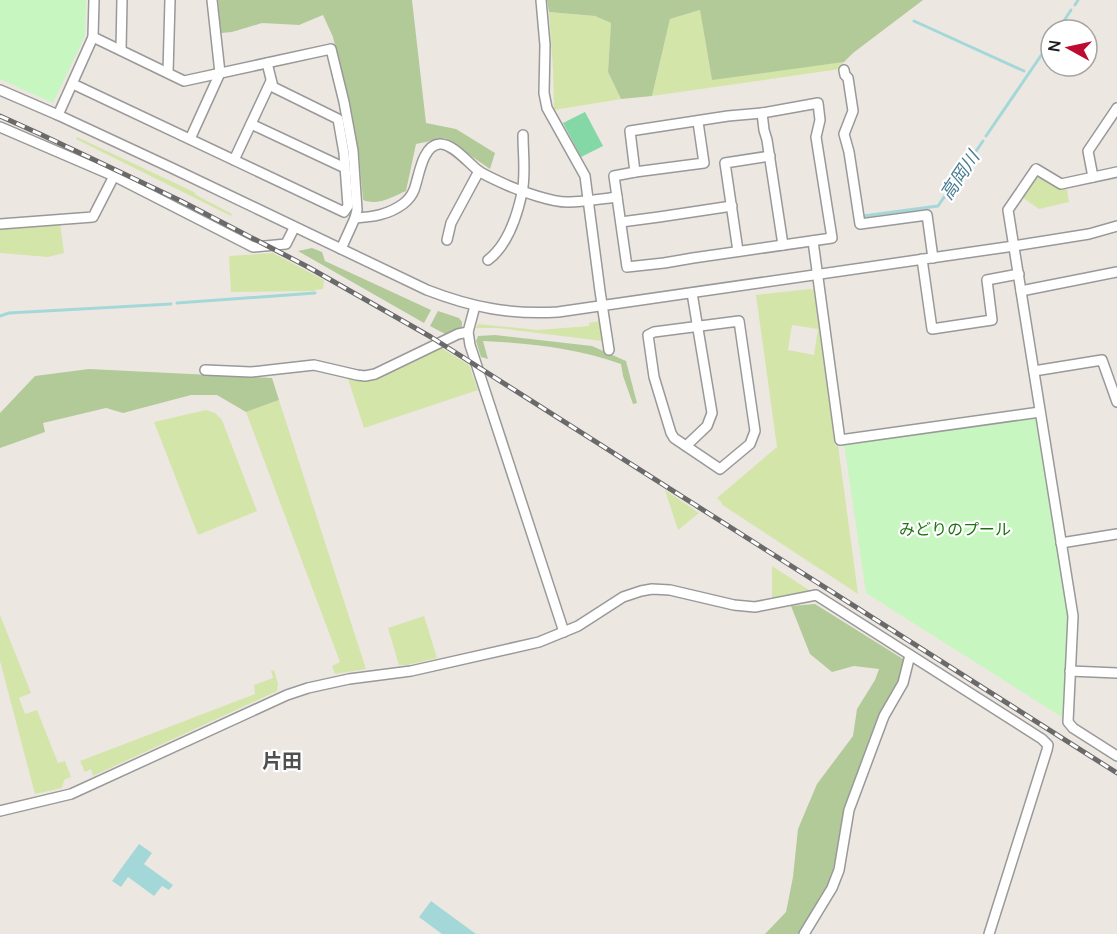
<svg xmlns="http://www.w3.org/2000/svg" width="1117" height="934" font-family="Manrope,'Noto Sans JP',sans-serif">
	<rect width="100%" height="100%" fill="#ede7e2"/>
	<!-- grass -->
	<g fill="#d4e5a9" fill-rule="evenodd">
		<polygon points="700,10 712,79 844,62 840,69 652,96 670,19"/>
		<polygon points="549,12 595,16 611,23 608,72 621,99 554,110 553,70"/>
		<polygon points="77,137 194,192 196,195 232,214 231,216 76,139"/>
		<polygon points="1042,177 1062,189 1067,189 1069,202 1039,209 1022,197 1034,179"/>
		<polygon points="60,223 64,253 48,257 0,253 0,229"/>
		<polygon points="273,253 324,280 323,289 315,290 315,291 231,292 229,256"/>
		<path d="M810,289L814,290L835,445H838L858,594L721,504L722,503L717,498L777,447L756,295ZM792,325L818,329L814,355L788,350Z"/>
		<polygon points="600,321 604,338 602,341 498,328 476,328 478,324 538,330 589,326 589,323"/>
		<polygon points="440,347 469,365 478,390 364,428 347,376 362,380"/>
		<polygon points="279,400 366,669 335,674 332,666 340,662 246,412"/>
		<polygon points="206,410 215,413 222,420 257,511 198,535 154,422"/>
		<polygon points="665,490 699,513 678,530"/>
		<polygon points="772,566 809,590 811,591 772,598"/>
		<polygon points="0,615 31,693 19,698 25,714 37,710 58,763 65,761 71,777 64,780 62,788 35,794 0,661"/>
		<polygon points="424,616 437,658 407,665 399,665 388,628"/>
		<polygon points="274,670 278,684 277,691 93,776 91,769 85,772 80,761 255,694 254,685 273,678 271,671"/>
	</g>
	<!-- forest -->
	<g fill="#b2ca98">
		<path d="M218,0H412L426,123L456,129L495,153L490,169L445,138L416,144L406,191C392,197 378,206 363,200L359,155L333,37L323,15L299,25L262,23L232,32L221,33Z"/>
		<polygon points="547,0 923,0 853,53 844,62 712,80 700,10 670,19 652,96 621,99 608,72 611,23 595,16 549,12"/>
		<polygon points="312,248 322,252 325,261 431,310 424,323 298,251"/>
		<polygon points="438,311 459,318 462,322 462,327 447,335 430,326"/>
		<path d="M495,335L592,346L626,361L637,403L633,404L623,376L621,364C577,348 530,343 483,341L488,359L481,357L476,341L478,336Z"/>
		<polygon points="89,369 272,378 279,400 246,412 217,395 191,395 123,413 106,408 43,423 45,432 0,448 0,413 35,376"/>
		<polygon points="815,604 903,659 903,670 846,807 832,875 828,886 798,934 765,934 786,912 793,877 798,829 817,784 853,736 857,709 875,680 879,669 854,666 832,672 810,654 791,606"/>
	</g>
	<!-- park -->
	<g fill="#c7f6c0">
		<polygon points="0,0 86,0 85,36 53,103 0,79"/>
		<polygon points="1034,417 1037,419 1068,619 1062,717 866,593 844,444"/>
	</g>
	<!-- pitch -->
	<polygon fill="#83d8a5" points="585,112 603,146 581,157 563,123"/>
	<!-- water -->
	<g fill="#a4d8d8">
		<polygon points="139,844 152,853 144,864 173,885 169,890 162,886 154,896 128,877 121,887 112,881"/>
		<polygon points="431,901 476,934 442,934 419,917"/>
	</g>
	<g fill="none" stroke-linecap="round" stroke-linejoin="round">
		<!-- stream -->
		<g stroke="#a4d8d8" stroke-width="3">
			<polyline points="1075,5 1078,0"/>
			<polyline points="914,21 1024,71"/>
			<polyline points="1058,30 1071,10"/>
			<polyline points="986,136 1051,41"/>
			<polyline points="863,216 938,206 983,141"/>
			<polyline points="177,303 315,293"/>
			<polyline points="0,316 9,313 171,304"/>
		</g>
		<!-- minor casing -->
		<g stroke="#999" stroke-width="12">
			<g id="minor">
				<polyline points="541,0 545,45 544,93 547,108 585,176 600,291 609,350"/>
				<polyline points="93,37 184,81 331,49 344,102 353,151 357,210 355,218 341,249"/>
				<polyline points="121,50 122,0"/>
				<polyline points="844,70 845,75 848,78 853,111 844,134 849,152 860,224 927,215 933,258"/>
				<polyline points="168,73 170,0"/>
				<polyline points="73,84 344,212 348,206 344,153 338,119 273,87 267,63"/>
				<path d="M0,90L58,115L174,169L427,290C471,307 510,315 558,312L1014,246L1089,234L1117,226"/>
				<polygon points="818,103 820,120 816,137 832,238 693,258 664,263 627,267 614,176 635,172 630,131 728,116 762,113"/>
				<polyline points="762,113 764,130 767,140 783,245"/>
				<polyline points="58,115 93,37 94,0"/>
				<polyline points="251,124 345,168"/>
				<polyline points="0,127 114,176 253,247 286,244 294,228"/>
				<polyline points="190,139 220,73 212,0"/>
				<polyline points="234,160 271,81"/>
				<polyline points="635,172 704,163 698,122"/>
				<polyline points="1117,172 1061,184 1036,169 1008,210 1073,616 1068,722 1073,728 1117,756"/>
				<polyline points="1093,177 1088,151 1117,108"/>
				<path d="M355,218C372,217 388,215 403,204C407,201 412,195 414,190C419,177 422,146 439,144C452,142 470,165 480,172C489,177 500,182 509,186C523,192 552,202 567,202C583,202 601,199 617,197"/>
				<polyline points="621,222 659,217 732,206"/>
				<polyline points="0,224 93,217 114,176"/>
				<polyline points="447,240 451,223 479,171"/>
				<polyline points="813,241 840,440 1040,412"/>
				<polyline points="738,251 725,163 770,156"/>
				<polyline points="922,259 932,329 992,320 987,280 1019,274"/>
				<path d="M488,260C508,245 517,216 522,193C526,175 523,154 523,135"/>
				<polyline points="1021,291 1117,272"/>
				<polyline points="475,306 468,332 470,345 564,632"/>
				<polygon points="739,321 755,431 750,444 720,469 674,438 671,433 654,377 648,335 654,332"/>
				<polyline points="205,370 251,372 314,365 357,375 365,376 375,374 458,334 468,332"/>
				<polyline points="1034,371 1102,360 1117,402"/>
				<polyline points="686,446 707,426 712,413 692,293"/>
				<polyline points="1061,543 1117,534"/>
				<polyline points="1070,671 1117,673"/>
				<polyline points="0,811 71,794 287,695 308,688 349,679 411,671 539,642 578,626 623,597 641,591 652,589 670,590 734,605 755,607 816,595 1042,739 1048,745 1047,750 989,934"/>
				<polyline points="804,934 832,888 839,870 849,810 884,716 903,683 910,655"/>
			</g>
		</g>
		<!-- minor -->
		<use href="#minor" stroke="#fff" stroke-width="9"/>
		<!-- rail casing -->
		<g stroke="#6a6a6a" stroke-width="5">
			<polyline id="rail" points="0,116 40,134 181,201 308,267 431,337 1117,773"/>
		</g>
		<!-- rail -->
		<use href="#rail" stroke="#fff" stroke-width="3" stroke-dasharray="9" stroke-linecap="butt"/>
	</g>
	<g text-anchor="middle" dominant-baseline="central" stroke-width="4.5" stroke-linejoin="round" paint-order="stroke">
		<!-- park labels -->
		<g font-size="16" fill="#1e7311" stroke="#fff">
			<text x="955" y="529">みどりのプール</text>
		</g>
		<!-- water labels -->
		<g font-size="18" font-style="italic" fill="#457a8f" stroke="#fff">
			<text transform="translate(959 175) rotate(-56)">高岡川</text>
		</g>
		<!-- quarter labels -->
		<g font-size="20" font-weight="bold" fill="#4f4f4f" stroke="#fff">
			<text x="282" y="760">片田</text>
		</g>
	</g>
	<!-- north arrow -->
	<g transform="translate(1069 48) rotate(278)"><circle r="28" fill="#ffffff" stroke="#a4a4a4" stroke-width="1.5"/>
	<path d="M0-4.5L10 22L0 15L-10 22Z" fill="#bd0b31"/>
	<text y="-9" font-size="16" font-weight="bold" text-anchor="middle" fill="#1c1c1c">N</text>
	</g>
</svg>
